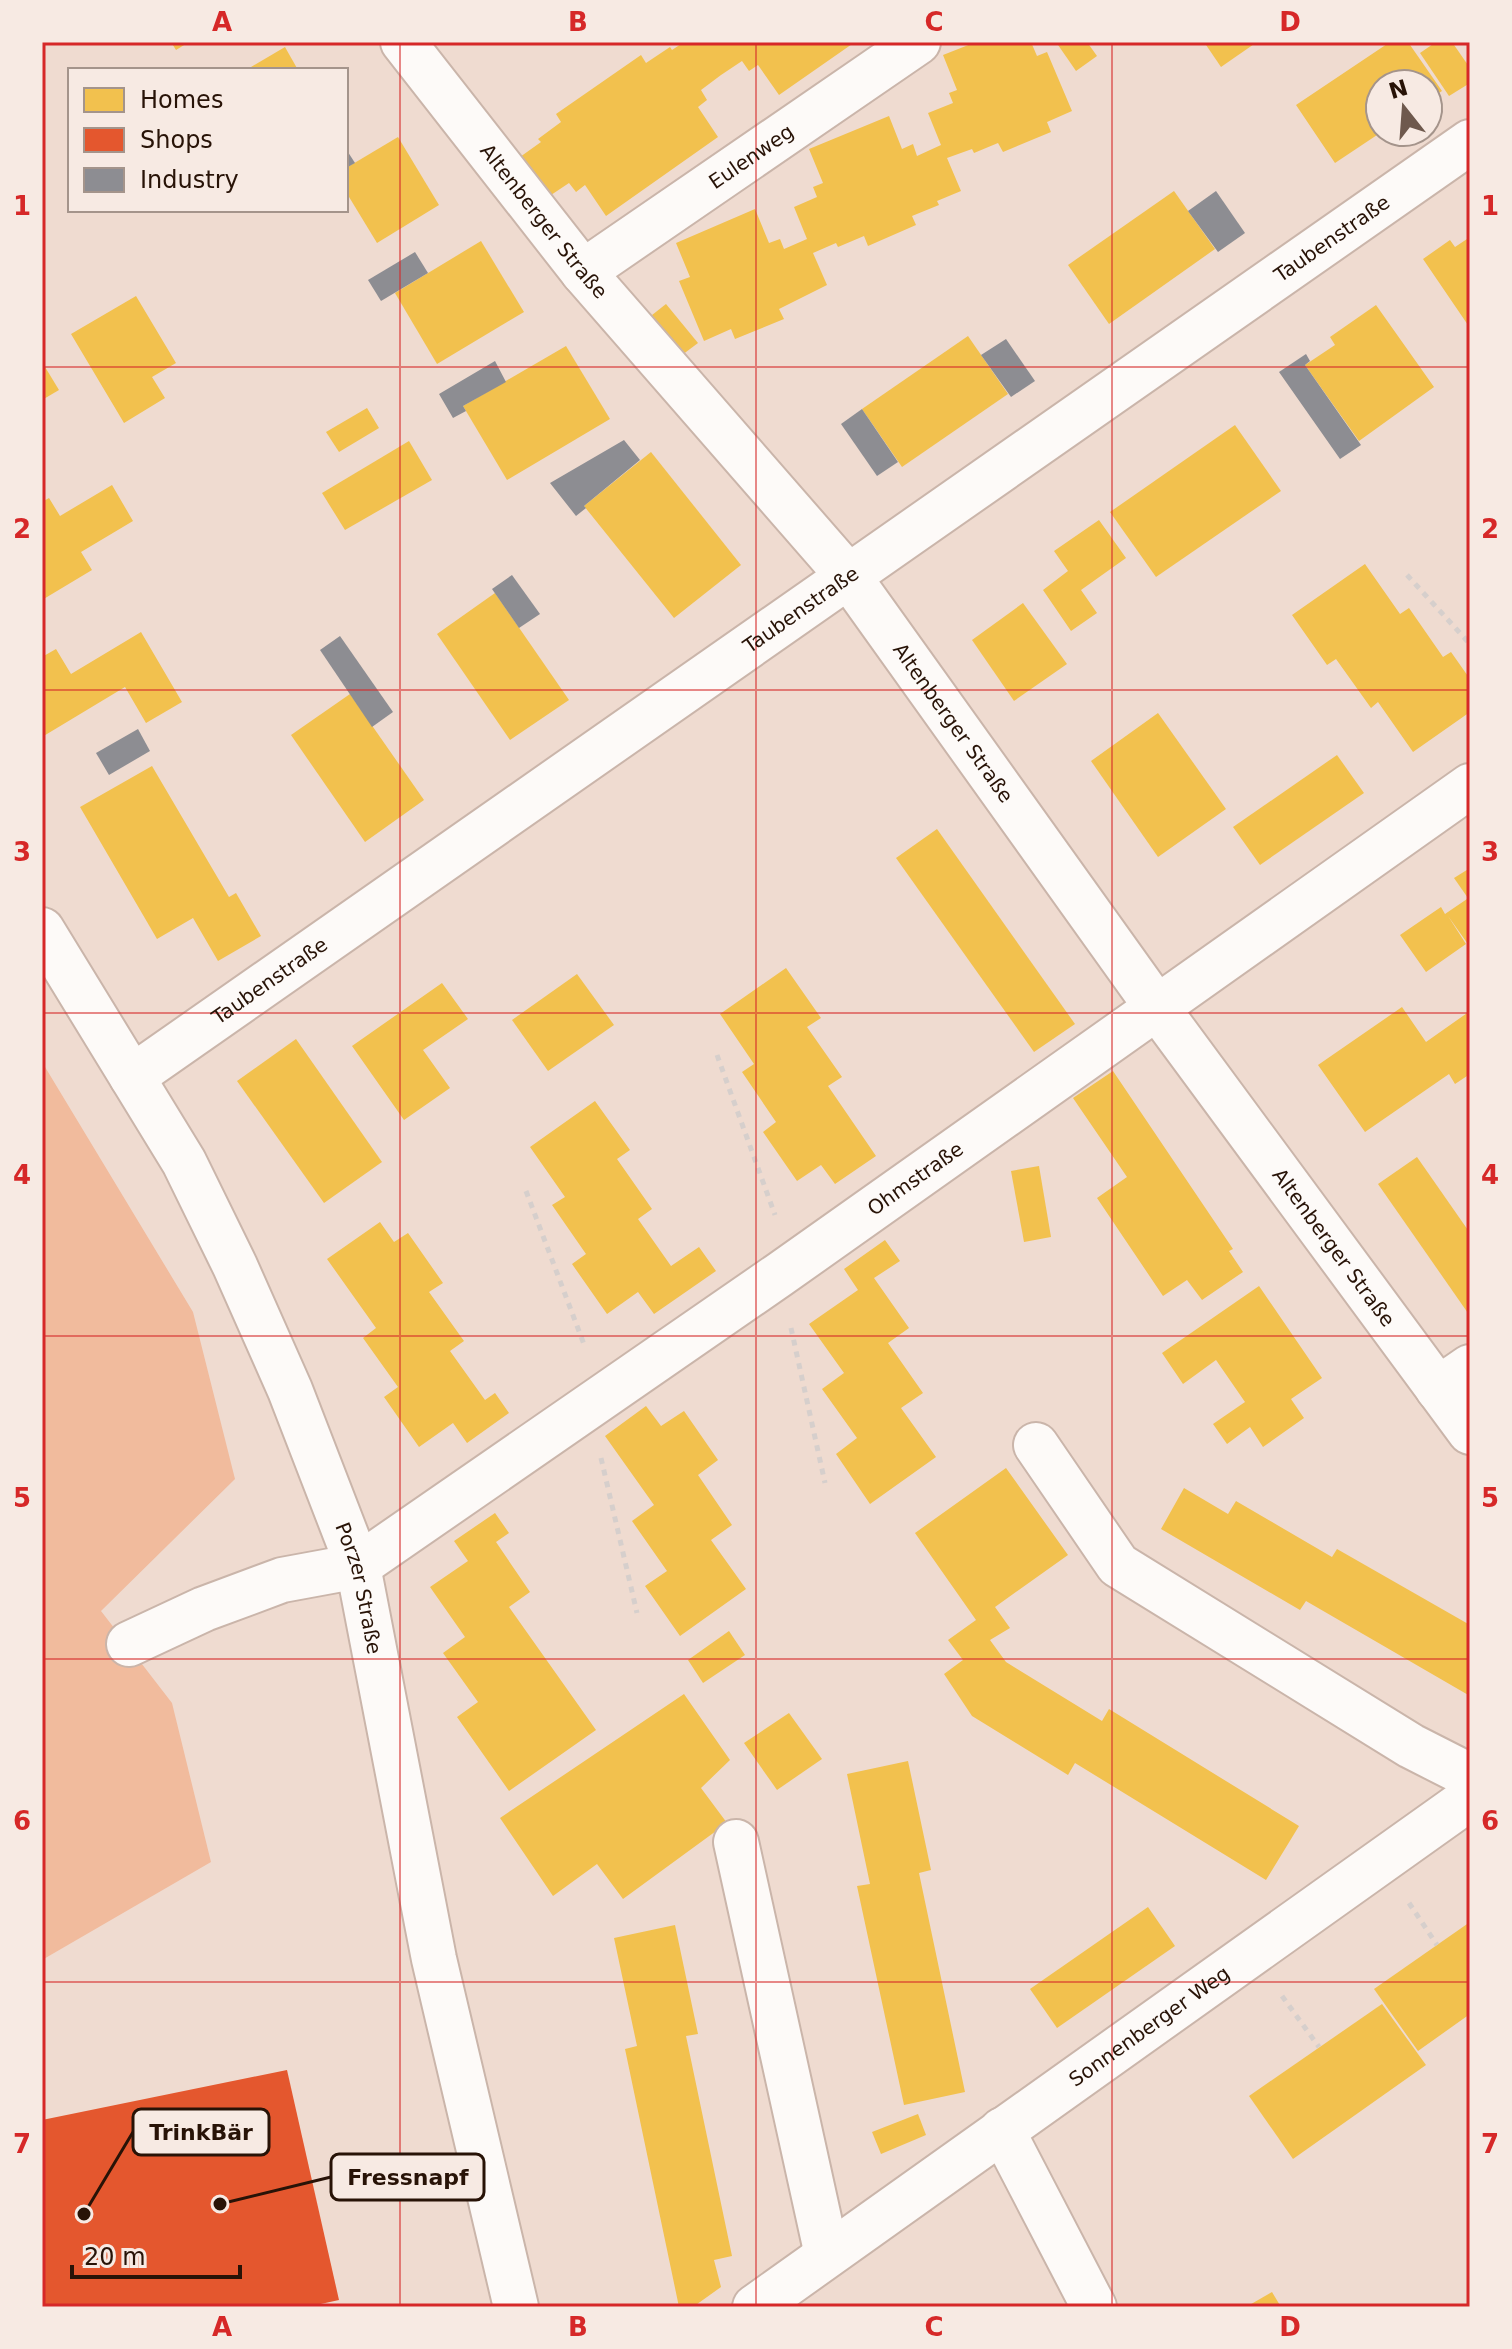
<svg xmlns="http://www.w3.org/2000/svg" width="1512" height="2349" font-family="'DejaVu Sans',sans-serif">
	<rect width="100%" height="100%" fill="#efdbd0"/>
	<!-- green -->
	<polygon fill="#f1bb9d" points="42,1062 193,1312 235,1479 101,1611 172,1703 211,1862 42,1960"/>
	<!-- homes -->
	<g fill="#f2c14e">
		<polygon points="171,42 189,42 176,50"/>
		<polygon points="684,42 855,42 779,95 758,65 749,71 742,61 721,75 701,90 707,100 698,107 718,137 606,216 585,185 576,192 569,183 548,197 520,157 541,142 538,139 561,122 556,114 641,55 646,63 670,47 672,50"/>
		<polygon points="976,42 1031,42 1037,56 1047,52 1072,111 1047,122 1051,132 1003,152 998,143 974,153 972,149 947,158 961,191 937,201 939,205 912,216 916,225 868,246 864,236 838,247 836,243 813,253 827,285 779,309 784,319 735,339 731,329 704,341 679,281 690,277 676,243 755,209 769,243 780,239 784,249 807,239 794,207 817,197 813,187 823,183 809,149 889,116 902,149 913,144 917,156 941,145 928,113 953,103 949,93 957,90 943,55"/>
		<polygon points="1056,42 1087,42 1097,56 1076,71"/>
		<polygon points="1204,42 1257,42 1221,67"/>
		<polygon points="1390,42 1408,42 1442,91 1428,100 1428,84 1380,84 1380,133 1335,163 1296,105"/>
		<polygon points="1436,42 1452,42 1470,68 1470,83 1449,96 1420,53"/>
		<polygon points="285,47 298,70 246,70"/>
		<polygon points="398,137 439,205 377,243 346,192 346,168"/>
		<polygon points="1174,191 1215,249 1109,324 1068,265"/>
		<polygon points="1470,237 1470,328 1423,259 1450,240 1455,247"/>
		<polygon points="481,241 524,312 437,364 395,293"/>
		<polygon points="136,296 176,363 152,377 165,398 124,423 71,334"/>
		<polygon points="666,304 698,343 678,358 647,319"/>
		<polygon points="1376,305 1434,387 1359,441 1305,365 1335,345 1330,337"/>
		<polygon points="968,336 1008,394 902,467 862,409"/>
		<polygon points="566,346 610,419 507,480 463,406"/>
		<polygon points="42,362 59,390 42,400"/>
		<polygon points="367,408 379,428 339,452 326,432"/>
		<polygon points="1235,425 1281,491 1156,577 1110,512"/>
		<polygon points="409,441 432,480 345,530 322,493"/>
		<polygon points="651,452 741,565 674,618 584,506"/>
		<polygon points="112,485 133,521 81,552 92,570 42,600 42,502 49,498 60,516"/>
		<polygon points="1099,520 1126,558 1081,590 1097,613 1071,631 1043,590 1068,571 1054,551"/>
		<polygon points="1365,564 1400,614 1409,608 1443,657 1451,652 1470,679 1470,712 1413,752 1378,702 1371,708 1336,659 1327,665 1292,615"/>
		<polygon points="495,593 569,700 510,740 437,634"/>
		<polygon points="1023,603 1067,664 1014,701 972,640"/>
		<polygon points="141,632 182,702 146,723 125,687 42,737 42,657 56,649 71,674"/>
		<polygon points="350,694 424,800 365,842 291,735"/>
		<polygon points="1158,713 1226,809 1158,857 1091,761"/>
		<polygon points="1337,755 1364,793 1260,865 1233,827"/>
		<polygon points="152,766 229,897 236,893 261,936 218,961 193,918 157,939 80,807"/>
		<polygon points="937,829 1075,1024 1034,1052 896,858"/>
		<polygon points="1470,868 1470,901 1454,878"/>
		<polygon points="1467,899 1470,904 1470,947 1448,916 1466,944 1426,972 1400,935 1441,907 1445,914"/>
		<polygon points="786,968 821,1018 807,1027 842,1077 828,1086 876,1156 835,1184 821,1165 797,1181 763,1132 776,1122 742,1072 754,1064 720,1014"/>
		<polygon points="577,974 614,1025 548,1071 512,1020"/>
		<polygon points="442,983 468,1019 423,1050 450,1088 404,1120 352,1046"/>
		<polygon points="1402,1007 1426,1042 1470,1011 1470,1074 1455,1084 1449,1074 1365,1132 1318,1065"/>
		<polygon points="296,1039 382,1162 324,1203 237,1081"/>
		<polygon points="1113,1071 1233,1249 1229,1251 1243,1272 1202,1300 1187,1280 1163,1296 1097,1198 1127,1177 1073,1098"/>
		<polygon points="595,1101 630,1150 617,1159 652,1209 638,1219 671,1266 699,1247 716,1271 654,1314 638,1292 607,1314 572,1264 586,1254 552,1205 565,1197 530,1147"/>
		<polygon points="1417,1157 1470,1233 1470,1316 1378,1184"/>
		<polygon points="1039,1166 1051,1237 1024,1242 1011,1171"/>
		<polygon points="380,1222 394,1242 408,1233 443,1283 429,1292 464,1341 450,1351 485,1400 495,1393 509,1413 467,1443 453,1423 419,1447 384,1397 398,1387 363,1338 376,1328 327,1259"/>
		<polygon points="885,1240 900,1261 874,1278 909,1328 888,1343 923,1393 901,1408 936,1457 870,1504 836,1454 857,1438 822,1389 844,1373 809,1324 858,1290 844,1269"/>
		<polygon points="1259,1286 1322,1378 1291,1399 1304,1418 1263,1447 1250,1427 1227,1444 1213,1424 1245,1402 1216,1360 1183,1384 1162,1353"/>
		<polygon points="646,1406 661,1426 684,1411 718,1460 698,1475 732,1525 711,1540 746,1589 680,1636 645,1586 667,1571 632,1521 654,1505 605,1436"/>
		<polygon points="1006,1468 1068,1555 995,1607 1010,1628 990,1640 1006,1662 1102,1721 1109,1709 1299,1826 1266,1880 1075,1763 1068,1775 972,1716 944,1674 963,1660 948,1640 976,1620 915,1533"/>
		<polygon points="1184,1488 1228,1514 1236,1501 1332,1557 1337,1549 1470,1625 1470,1696 1306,1601 1300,1610 1161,1529"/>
		<polygon points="495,1513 509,1533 496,1542 530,1592 509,1607 596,1730 509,1791 457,1717 478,1702 443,1653 465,1637 430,1587 468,1561 454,1541"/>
		<polygon points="729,1631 745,1655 703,1683 688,1660"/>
		<polygon points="684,1694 730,1760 701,1788 727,1823 623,1899 597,1864 553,1896 500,1818"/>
		<polygon points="789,1713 822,1759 777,1790 744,1743"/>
		<polygon points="908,1761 931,1870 919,1873 965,2092 904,2105 857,1886 870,1884 847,1774"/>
		<polygon points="1148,1907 1175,1946 1057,2028 1030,1989"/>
		<polygon points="1470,1922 1470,2014 1418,2051 1374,1989"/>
		<polygon points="675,1925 698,2034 686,2036 732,2256 714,2260 721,2287 693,2307 679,2307 625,2049 637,2046 614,1938"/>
		<polygon points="1382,2004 1426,2065 1293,2159 1249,2096"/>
		<polygon points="918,2114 926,2135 881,2154 872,2132"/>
		<polygon points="1272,2292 1281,2307 1246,2307"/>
	</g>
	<!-- shops -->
	<polygon fill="#e4572e" points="287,2070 339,2300 307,2307 42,2307 42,2120"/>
	<!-- industry -->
	<g fill="#8d8d92">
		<polygon points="346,149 355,163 346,168"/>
		<polygon points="1216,191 1245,233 1218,252 1188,211"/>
		<polygon points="415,252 428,273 381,301 368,280"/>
		<polygon points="1006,339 1035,381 1011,397 981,355"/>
		<polygon points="1306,354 1310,361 1305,365 1361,445 1340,459 1279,372"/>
		<polygon points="495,361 506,382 463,406 466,411 453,418 439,394"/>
		<polygon points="862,409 898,462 877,476 841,424"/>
		<polygon points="624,440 640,460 584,506 586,508 576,516 550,483"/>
		<polygon points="512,575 540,614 519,628 492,589"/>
		<polygon points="340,636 393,712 372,727 320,650"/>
		<polygon points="138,729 150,751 109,775 96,753"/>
	</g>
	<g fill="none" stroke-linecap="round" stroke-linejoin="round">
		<!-- minor casing -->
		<g stroke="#cab5aa" stroke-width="48">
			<g id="minor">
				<path id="s1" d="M403,42L583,272L849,577L1158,1009L1470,1432"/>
				<path id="s2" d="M583,272L918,42"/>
				<path id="s3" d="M132,1077L1470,142"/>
				<polyline points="1438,1389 1470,1367"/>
				<polyline points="1036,1445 1118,1565 1411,1746 1470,1776"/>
				<path id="s4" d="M129,1644L204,1609L282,1580L358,1566L779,1275L1470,786"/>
				<polyline points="736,1842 827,2255"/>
				<polyline points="1002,2130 1094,2307"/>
				<path id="s5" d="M755,2307L1470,1798"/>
			</g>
		</g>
		<!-- secondary casing -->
		<g stroke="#cab5aa" stroke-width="48">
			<g id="secondary">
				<path id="s6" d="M42,930L184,1162L235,1266L290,1390L358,1566L434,1959L516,2307"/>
			</g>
		</g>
		<!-- path -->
		<g stroke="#d6cfcc" stroke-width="5" stroke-dasharray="6 6" stroke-linecap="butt">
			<polyline points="1407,575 1470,644"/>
			<polyline points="717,1055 775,1215"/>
			<polyline points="526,1191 585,1347"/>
			<polyline points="791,1328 825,1483"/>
			<polyline points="601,1458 637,1613"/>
			<polyline points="1409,1903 1437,1945"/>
			<polyline points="1282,1996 1319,2047"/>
		</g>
		<!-- minor -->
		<use href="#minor" stroke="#fdfaf8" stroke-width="44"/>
		<!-- secondary -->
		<use href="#secondary" stroke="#fdfaf8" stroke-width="44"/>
	</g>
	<!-- grid -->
	<path fill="none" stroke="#d62828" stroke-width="2" stroke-opacity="0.55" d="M400,42V2307M756,42V2307M1112,42V2307M42,367H1470M42,690H1470M42,1013H1470M42,1336H1470M42,1659H1470M42,1982H1470"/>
	<g text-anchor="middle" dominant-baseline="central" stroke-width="8" stroke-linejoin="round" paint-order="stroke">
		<!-- street labels -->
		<g font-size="20" fill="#281307" stroke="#f7eae3">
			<text stroke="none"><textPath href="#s2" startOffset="204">Eulenweg</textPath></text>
			<text stroke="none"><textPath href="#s1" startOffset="228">Altenberger Straße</textPath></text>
			<text stroke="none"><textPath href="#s3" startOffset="1464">Taubenstraße</textPath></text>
			<text stroke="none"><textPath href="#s3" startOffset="816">Taubenstraße</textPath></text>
			<text stroke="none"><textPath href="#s1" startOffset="876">Altenberger Straße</textPath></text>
			<text stroke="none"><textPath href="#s3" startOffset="168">Taubenstraße</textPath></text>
			<text stroke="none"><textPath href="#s4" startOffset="922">Ohmstraße</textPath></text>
			<text stroke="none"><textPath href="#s1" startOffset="1524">Altenberger Straße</textPath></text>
			<text stroke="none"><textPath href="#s6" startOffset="734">Porzer Straße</textPath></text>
			<text stroke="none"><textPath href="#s5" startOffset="484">Sonnenberger Weg</textPath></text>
		</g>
	</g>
	<!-- callouts -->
	<path fill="none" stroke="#281307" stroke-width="3" d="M84 2214L133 2132M220 2204L331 2177"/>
	<g fill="#281307" stroke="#f7eae3" stroke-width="3">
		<circle cx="84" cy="2214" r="8"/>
		<circle cx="220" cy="2204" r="8"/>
	</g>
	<g fill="#f7eae3" stroke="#281307" stroke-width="3">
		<rect x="133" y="2109" width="136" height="46" rx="8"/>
		<rect x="331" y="2154" width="153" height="46" rx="8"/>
	</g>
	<g font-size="22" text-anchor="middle" font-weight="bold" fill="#281307">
		<text x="201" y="2140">TrinkBär</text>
		<text x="408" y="2185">Fressnapf</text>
	</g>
	<!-- border -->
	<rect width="1512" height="2349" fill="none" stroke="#f7eae3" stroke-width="88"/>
	<!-- legend -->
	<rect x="68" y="68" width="280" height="144" fill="#f7eae3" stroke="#a4948b" stroke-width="2"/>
	<rect x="84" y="88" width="40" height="24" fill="#f2c14e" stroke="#a4948b" stroke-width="2"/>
	<text x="140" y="108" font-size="24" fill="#281307">Homes</text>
	<rect x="84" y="128" width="40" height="24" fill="#e4572e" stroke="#a4948b" stroke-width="2"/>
	<text x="140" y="148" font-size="24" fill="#281307">Shops</text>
	<rect x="84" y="168" width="40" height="24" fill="#8d8d92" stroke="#a4948b" stroke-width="2"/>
	<text x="140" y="188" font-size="24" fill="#281307">Industry</text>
	<!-- north arrow -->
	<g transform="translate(1404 108) rotate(343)"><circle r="38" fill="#f7eae3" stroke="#a4948b" stroke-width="2"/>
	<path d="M0-6L14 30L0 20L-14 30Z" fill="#6e594d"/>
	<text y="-12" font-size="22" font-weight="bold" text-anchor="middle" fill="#281307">N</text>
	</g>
	<!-- scale -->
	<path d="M72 2265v12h168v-12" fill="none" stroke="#281307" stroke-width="4"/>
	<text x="84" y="2265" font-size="24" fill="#281307" stroke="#f7eae3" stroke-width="6" paint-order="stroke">20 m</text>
	<rect x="44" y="44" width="1424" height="2261" fill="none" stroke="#d62828" stroke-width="3"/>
	<g font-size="26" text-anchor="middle" font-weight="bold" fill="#d62828">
		<text x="222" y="31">A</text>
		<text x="578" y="31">B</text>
		<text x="934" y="31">C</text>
		<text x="1290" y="31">D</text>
		<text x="22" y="215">1</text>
		<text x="1490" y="215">1</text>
		<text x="22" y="538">2</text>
		<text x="1490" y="538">2</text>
		<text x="22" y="861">3</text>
		<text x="1490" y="861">3</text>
		<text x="22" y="1184">4</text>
		<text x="1490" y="1184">4</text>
		<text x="22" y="1507">5</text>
		<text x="1490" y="1507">5</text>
		<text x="22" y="1830">6</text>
		<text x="1490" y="1830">6</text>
		<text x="22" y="2153">7</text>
		<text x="1490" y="2153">7</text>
		<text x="222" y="2336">A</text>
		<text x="578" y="2336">B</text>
		<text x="934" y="2336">C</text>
		<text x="1290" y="2336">D</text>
	</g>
</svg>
